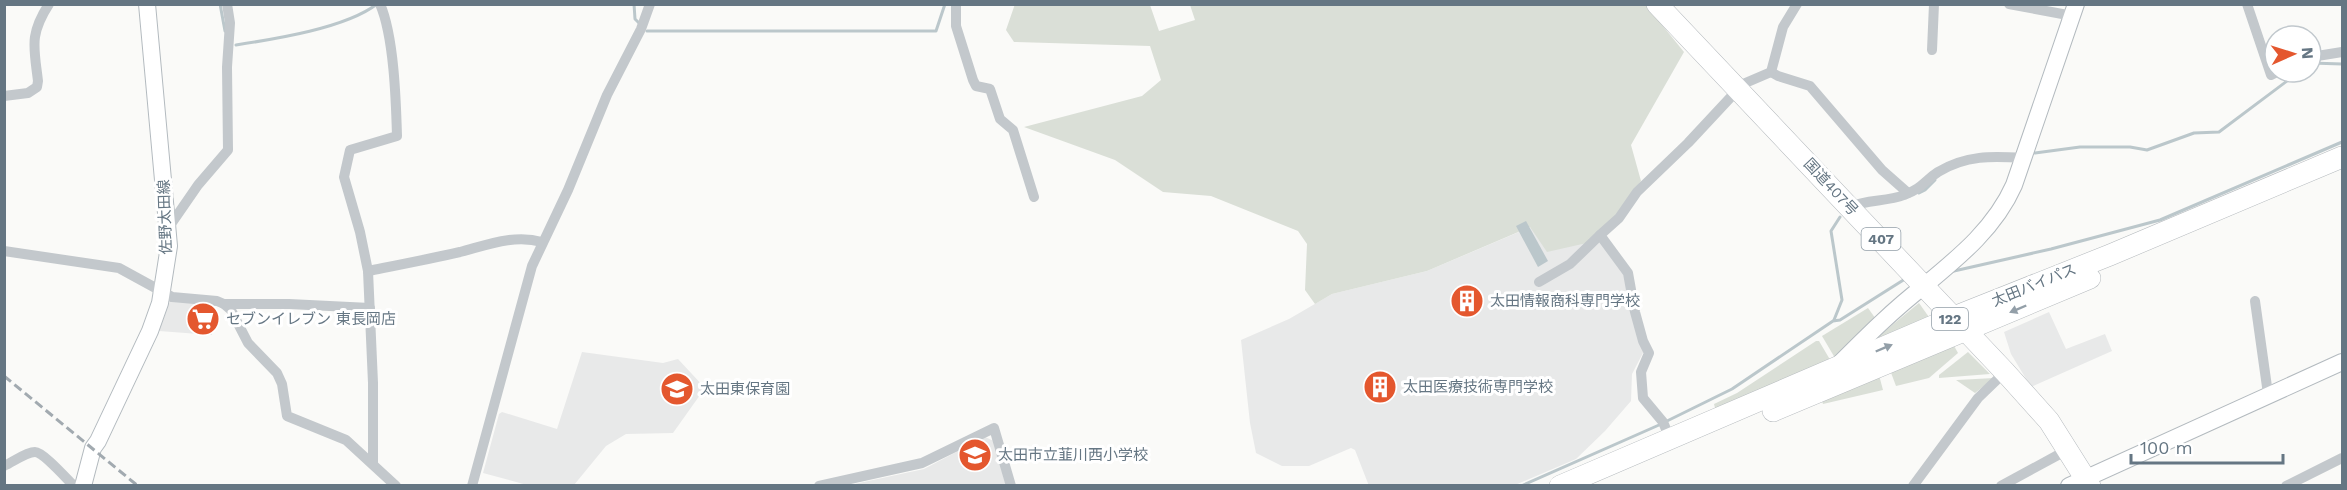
<svg xmlns="http://www.w3.org/2000/svg" width="2347" height="490" font-family="'Work Sans','Noto Sans JP',sans-serif">
	<rect width="100%" height="100%" fill="#fafaf8"/>
	<!-- built -->
	<g fill="#e8e9e9">
		<polygon points="1531,227 1600,240 1625,273 1644,351 1632,374 1631,401 1605,431 1576,459 1515,485 1369,486 1355,450 1351,448 1309,466 1282,466 1256,453 1250,423 1241,340 1289,319 1332,294 1427,271"/>
		<polygon points="170,301 214,305 212,335 159,331"/>
		<polygon points="2049,312 2066,349 2105,334 2112,351 2031,387 2011,354 2004,332"/>
		<polygon points="582,352 663,363 678,359 705,388 673,433 626,434 606,446 574,485 527,485 483,473 499,414 502,412 557,429"/>
		<polygon points="985,437 994,441 1006,486 845,486 924,469"/>
	</g>
	<!-- green -->
	<g fill="#dadfd7">
		<polygon points="1015,4 1150,5 1159,31 1195,20 1190,5 1645,4 1684,52 1631,145 1641,181 1600,240 1547,252 1530,227 1427,271 1332,294 1315,304 1305,290 1307,244 1298,231 1211,196 1163,192 1115,160 1024,127 1142,96 1161,80 1150,46 1014,42 1006,30"/>
		<polygon points="1919,303 1931,320 1863,349"/>
		<polygon points="1868,308 1878,322 1835,358 1822,336"/>
		<polygon points="1816,341 1819,341 1832,363 1716,412 1714,404 1737,393"/>
		<polygon points="1953,344 1958,353 1929,378 1896,386 1890,370"/>
		<polygon points="1968,352 1990,374 1939,378 1939,375"/>
		<polygon points="1879,375 1883,390 1823,404 1821,399"/>
		<polygon points="1994,378 1975,393 1956,380 1957,380"/>
	</g>
	<!-- water -->
	<polygon fill="#bbc7cb" points="1526,221 1548,261 1538,267 1516,226"/>
	<g fill="none" stroke-linecap="round" stroke-linejoin="round">
		<!-- stream -->
		<g stroke="#bbc7cb" stroke-width="3">
			<polyline points="220,4 225,31"/>
			<polyline points="634,4 635,19 639,23"/>
			<polyline points="647,31 936,31 945,4"/>
			<path d="M236,45C275,39 346,28 377,4"/>
			<polyline points="2311,63 2342,64"/>
			<polyline points="2035,153 2080,147 2130,147 2147,150 2194,133 2219,132 2299,72"/>
			<polyline points="1919,193 1925,190 1935,180"/>
			<polyline points="1954,271 2051,249 2160,220 2342,142"/>
			<polyline points="1834,320 1842,300 1831,231 1840,217"/>
			<polyline points="1667,421 1732,389 1833,321 1840,320 1905,279"/>
			<polyline points="1521,486 1659,425"/>
		</g>
		<!-- secondary casing -->
		<g stroke="#b3babf" stroke-width="18">
			<g id="secondary">
				<path d="M1839,364C1866,337 1894,309 1924,286C1959,257 1995,228 2014,185L2076,4"/>
				<polyline points="83,486 93,448 98,441 150,331 160,303 169,246 147,4"/>
				<polyline points="2069,486 2342,362"/>
			</g>
		</g>
		<!-- highway casing -->
		<g stroke="#b4b9bd" stroke-width="22">
			<g id="highway">
				<polyline points="1657,4 2005,372 2049,421 2090,486"/>
				<polyline points="1773,411 2090,278"/>
				<polyline points="1560,486 1954,317 2110,255 2342,157"/>
			</g>
		</g>
		<!-- street -->
		<g stroke="#c3c8cc" stroke-width="10">
			<polyline points="956,4 956,26 973,80 976,86 990,89 1000,119 1013,130 1034,197"/>
			<polyline points="2009,4 2073,16"/>
			<polyline points="2247,4 2271,75 2277,72"/>
			<polyline points="1932,50 1934,4"/>
			<polyline points="2311,57 2342,52"/>
			<polyline points="1771,72 1778,76 1810,86 1882,170 1908,193"/>
			<path d="M4,96L28,93L37,87L38,81C34,47 29,35 49,4"/>
			<path d="M1850,207C1867,199 1887,202 1904,195C1923,188 1924,181 1938,172C1966,155 1992,156 2023,158"/>
			<polyline points="169,227 198,185 228,150 227,67 230,23 227,4"/>
			<polyline points="4,251 119,268 172,297 217,301 224,304 289,304 370,308"/>
			<path d="M368,271C398,265 429,259 460,252C487,245 514,234 542,242"/>
			<polyline points="1539,282 1570,264 1600,235"/>
			<polyline points="2255,301 2268,394"/>
			<polyline points="224,304 231,310 248,343 277,373 282,384 287,416 346,440 396,486"/>
			<polyline points="1670,439 1663,422 1643,398 1641,372 1649,353 1643,341 1635,312 1628,273 1600,235 1619,218 1637,192 1688,143 1743,84 1771,72 1783,27 1797,4"/>
			<path d="M373,464V383L368,271L360,232L344,177L350,150L397,136C396,101 394,36 380,4"/>
			<path d="M4,466C13,462 26,452 35,452C43,452 66,478 74,486"/>
			<polyline points="472,486 532,266 568,190 607,95 641,29 650,4"/>
			<polyline points="819,486 922,463 994,428 1011,486"/>
			<polyline points="1913,486 1978,398 2005,372"/>
			<polyline points="2001,486 2069,449"/>
			<polyline points="2286,486 2342,458"/>
		</g>
		<!-- secondary -->
		<use href="#secondary" stroke="#fff" stroke-width="16"/>
		<!-- highway -->
		<use href="#highway" stroke="#fff" stroke-width="21"/>
		<!-- rail -->
		<polyline stroke="#a2aab0" stroke-width="3" stroke-dasharray="9 4.5" stroke-linecap="butt" points="4,376 138,486"/>
	</g>
	<!-- one-way arrows -->
	<defs><path id="oneway-solid" d="M-6-.8H1V-3.2L6.5 0L1 3.2V.8H-6Z" transform="scale(1.5)"/></defs>
	<g fill="#939fa8">
		<use href="#oneway-solid" transform="translate(2018 309) rotate(157)"/>
		<use href="#oneway-solid" transform="translate(1884 348) rotate(-23)"/>
	</g>
	<!-- icons -->
	<defs>
		<g id="building-disc" transform="scale(1.725)"><circle r="9.5" fill="#e4572e" stroke="#fff"/><path d="M-4-6H4V6H1V3H-1V6H-4ZM-2.5-4.3h1.7v1.8h-1.7ZM.8-4.3h1.7v1.8H.8ZM-2.5-1h1.7V.8h-1.7ZM.8-1h1.7V.8H.8Z" fill="#fff"/></g>
		<g id="supermarket-disc" transform="scale(1.725)"><circle r="9.5" fill="#e4572e" stroke="#fff"/><path d="M-6-5.5h2.5l.6 2H6L4.5 2H-2.5L-4.4-4H-6ZM-1.5 3.2a1.3 1.3 0 1 0 .1 0ZM3 3.2a1.3 1.3 0 1 0 .1 0Z" fill="#fff"/></g>
		<g id="school-disc" transform="scale(1.725)"><circle r="9.5" fill="#e4572e" stroke="#fff"/><path d="M0-5L7-2L0 1L-7-2ZM-4 1L0 2.5L4 1V4Q0 6-4 4Z" fill="#fff"/></g>
	</defs>
	<g fill-rule="evenodd">
		<use href="#building-disc" x="1467" y="301"/>
		<use href="#supermarket-disc" x="203" y="319"/>
		<use href="#building-disc" x="1380" y="387"/>
		<use href="#school-disc" x="677" y="389"/>
		<use href="#school-disc" x="975" y="455"/>
	</g>
	<g text-anchor="middle" dominant-baseline="central" stroke-width="6" stroke-linejoin="round" paint-order="stroke">
		<!-- shield labels -->
		<g fill="#fff" stroke="#939fa8" stroke-width="1.5">
			<rect x="1861.5" y="228" width="39" height="22" rx="4.5"/>
			<rect x="1932" y="308" width="36" height="22" rx="4.5"/>
		</g>
		<g font-size="14" font-weight="bold" fill="#657683">
			<text x="1881" y="239">407</text>
			<text x="1950" y="319">122</text>
		</g>
		<!-- street labels -->
		<g font-size="15" fill="#657683" stroke="#fff">
			<text transform="translate(1831 187) rotate(47)">国道407号</text>
			<text transform="translate(165 217) rotate(-92)">佐野太田線</text>
			<text transform="translate(2034 285) rotate(-22)">太田バイパス</text>
		</g>
		<!-- poi labels -->
		<g font-size="15" fill="#657683" stroke="#fff" text-anchor="start">
			<text x="1490" y="301">太田情報商科専門学校</text>
			<text x="226" y="319">セブンイレブン 東長岡店</text>
			<text x="1403" y="387">太田医療技術専門学校</text>
			<text x="700" y="389">太田東保育園</text>
			<text x="998" y="455">太田市立韮川西小学校</text>
		</g>
	</g>
	<!-- border -->
	<rect width="2347" height="490" fill="none" stroke="#657683" stroke-width="12"/>
	<!-- north arrow -->
	<g transform="translate(2293 54) rotate(87)"><circle r="28" fill="#ffffff" stroke="#c1c8cd" stroke-width="1.5"/>
	<path d="M0-4.5L10 22L0 15L-10 22Z" fill="#e4572e"/>
	<text y="-9" font-size="16" font-weight="bold" text-anchor="middle" fill="#657683">N</text>
	</g>
	<!-- scale -->
	<path d="M2131 454v9h152v-9" fill="none" stroke="#657683" stroke-width="3"/>
	<text x="2140" y="454" font-size="18" fill="#657683" stroke="#ffffff" stroke-width="4.5" paint-order="stroke">100 m</text>
</svg>
